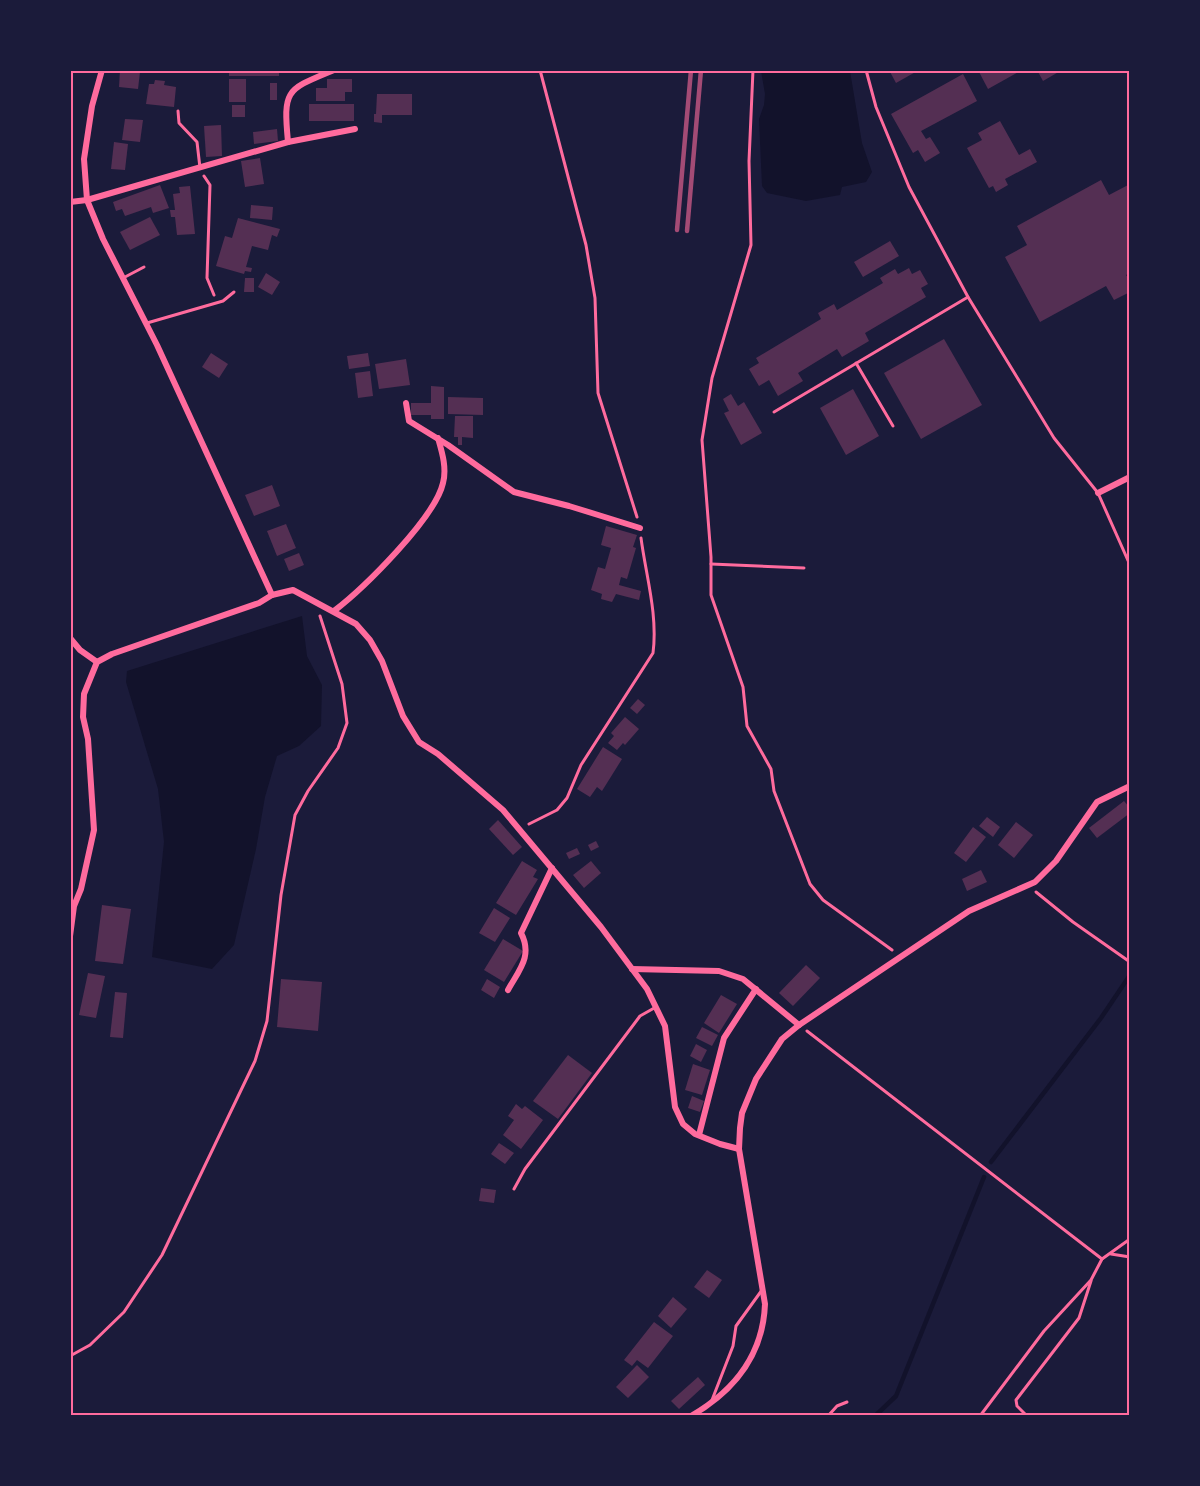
<svg xmlns="http://www.w3.org/2000/svg" width="1200" height="1486" font-family="'Nunito Sans',sans-serif">
	<rect width="100%" height="100%" fill="#1b1b3a"/>
	<!-- water -->
	<g fill="#12122b">
		<polygon points="761,71 850,71 862,143 872,172 866,182 842,187 840,195 806,201 767,193 762,186 759,119 764,105 765,94"/>
		<polygon points="302,616 307,656 322,685 321,726 299,746 277,756 265,797 256,849 234,945 212,969 152,957 164,842 158,789 126,682 127,671"/>
	</g>
	<g fill="none" stroke-linecap="round" stroke-linejoin="round">
		<!-- stream -->
		<g stroke="#12122b" stroke-width="4.5">
			<polyline points="991,1162 1101,1018 1130,975"/>
			<polyline points="875,1416 896,1396 984,1177"/>
		</g>
	</g>
	<!-- building -->
	<g fill="#542f53">
		<polygon points="120,70 140,72 138,89 119,87"/>
		<rect x="229" y="70" width="50" height="6"/>
		<polygon points="889,70 919,70 896,83"/>
		<polygon points="978,70 1022,70 988,89"/>
		<polygon points="1037,70 1062,70 1043,81"/>
		<polygon points="963,74 977,101 921,131 926,139 930,137 940,153 925,162 918,150 913,153 891,114"/>
		<rect x="229" y="79" width="17" height="23"/>
		<polygon points="327,79 352,79 352,92 345,92 345,101 316,101 316,88 327,88"/>
		<polygon points="155,80 165,81 164,85 176,87 174,107 146,104 149,84 154,84"/>
		<rect x="270" y="83" width="7" height="17"/>
		<polygon points="377,94 412,94 412,115 382,115 382,123 374,122 374,114 376,114"/>
		<rect x="309" y="104" width="45" height="17"/>
		<rect x="232" y="105" width="13" height="12"/>
		<polygon points="125,119 143,120 140,142 122,140"/>
		<polygon points="1000,121 1019,155 1030,149 1037,162 1005,179 1008,185 996,192 993,186 989,188 967,148 982,140 978,133"/>
		<polygon points="221,125 222,156 206,157 204,126"/>
		<polygon points="277,129 278,141 254,144 253,132"/>
		<polygon points="114,142 128,144 125,170 111,169"/>
		<polygon points="260,158 264,184 245,187 241,161"/>
		<polygon points="1101,180 1109,195 1130,184 1130,273 1126,275 1130,280 1130,292 1114,300 1106,286 1040,322 1005,257 1027,245 1017,226"/>
		<polygon points="160,185 169,208 153,213 151,207 125,216 122,209 116,211 113,202"/>
		<polygon points="190,186 195,234 177,235 175,217 171,217 170,210 175,210 173,194 180,193 179,187"/>
		<polygon points="251,205 273,207 272,220 250,218"/>
		<polygon points="150,217 160,235 130,250 120,232"/>
		<polygon points="238,218 280,229 277,237 272,235 268,250 252,246 246,267 252,268 251,272 245,271 244,274 216,266 225,236 232,238"/>
		<polygon points="890,241 899,256 863,277 854,262"/>
		<polygon points="909,268 912,274 920,270 928,284 921,288 926,297 865,333 869,341 842,357 837,349 798,373 803,381 778,396 769,380 759,386 749,369 759,363 756,358 821,319 818,313 834,304 837,310 883,283 880,278 895,269 898,274"/>
		<polygon points="266,273 280,282 272,295 258,287"/>
		<polygon points="245,278 254,278 254,292 244,292"/>
		<polygon points="944,339 982,405 921,439 884,373"/>
		<polygon points="211,353 228,364 219,378 202,367"/>
		<polygon points="368,353 370,366 349,369 347,356"/>
		<polygon points="406,359 410,385 379,389 375,364"/>
		<polygon points="370,371 373,396 358,398 355,373"/>
		<polygon points="431,386 444,387 444,419 431,419 431,415 411,415 411,403 431,403"/>
		<polygon points="853,389 879,436 846,455 820,408"/>
		<polygon points="731,394 738,406 744,402 762,433 741,445 724,413 729,411 723,399"/>
		<polygon points="448,397 483,398 483,415 448,414"/>
		<polygon points="455,416 473,416 473,438 462,437 462,445 458,445 458,437 454,437"/>
		<polygon points="272,485 280,506 254,516 245,495"/>
		<polygon points="286,524 296,548 277,556 267,531"/>
		<polygon points="606,526 637,535 633,547 636,548 627,579 621,577 619,585 641,591 639,600 616,594 612,602 601,599 602,594 591,590 598,567 605,569 611,548 601,545"/>
		<polygon points="299,553 304,565 289,571 284,559"/>
		<polygon points="638,699 645,705 637,714 630,708"/>
		<polygon points="625,717 639,729 625,745 623,743 617,750 608,743 614,736 611,733"/>
		<polygon points="603,747 622,759 602,791 597,787 590,797 577,789"/>
		<polygon points="1124,801 1130,808 1130,813 1097,838 1089,828"/>
		<polygon points="987,817 1000,827 993,837 979,826"/>
		<polygon points="498,820 522,847 513,855 489,829"/>
		<polygon points="1016,822 1033,835 1014,858 998,845"/>
		<polygon points="973,827 986,837 966,862 954,853"/>
		<polygon points="596,841 599,847 591,851 588,845"/>
		<polygon points="577,848 580,854 569,859 566,853"/>
		<polygon points="522,861 537,870 533,877 538,879 516,915 496,903"/>
		<polygon points="591,861 601,873 584,888 573,875"/>
		<polygon points="981,870 987,882 967,891 962,879"/>
		<polygon points="102,905 131,909 123,964 95,961"/>
		<polygon points="494,908 510,918 495,942 479,933"/>
		<polygon points="503,939 523,951 504,982 484,970"/>
		<polygon points="806,965 820,978 793,1006 779,993"/>
		<polygon points="88,973 105,976 96,1018 79,1015"/>
		<polygon points="281,979 322,982 318,1031 277,1027"/>
		<polygon points="487,979 500,987 494,998 481,990"/>
		<polygon points="115,992 127,993 123,1038 110,1037"/>
		<polygon points="721,995 737,1004 719,1033 704,1023"/>
		<polygon points="702,1027 718,1035 712,1046 696,1038"/>
		<polygon points="696,1044 707,1050 701,1062 690,1056"/>
		<polygon points="568,1055 592,1073 558,1119 533,1101"/>
		<polygon points="693,1064 710,1070 702,1095 685,1090"/>
		<polygon points="692,1096 704,1101 700,1112 688,1108"/>
		<polygon points="516,1104 522,1109 525,1106 543,1120 521,1149 503,1135 514,1120 508,1116"/>
		<polygon points="499,1143 514,1153 505,1164 491,1154"/>
		<polygon points="481,1188 496,1190 494,1203 479,1201"/>
		<polygon points="707,1270 722,1280 709,1298 694,1287"/>
		<polygon points="673,1297 687,1309 671,1328 658,1316"/>
		<polygon points="654,1322 673,1336 648,1368 637,1360 632,1366 624,1360"/>
		<polygon points="637,1365 649,1377 628,1398 616,1387"/>
		<polygon points="698,1377 705,1385 679,1409 671,1401"/>
	</g>
	<g fill="none" stroke-linecap="round" stroke-linejoin="round">
		<!-- path -->
		<g stroke="#ff6b9d" stroke-width="3">
			<polyline points="540,70 586,245 595,298 598,393 637,517"/>
			<polyline points="753,70 749,161 751,245 712,378 702,440 711,557 711,595 743,687 747,726 771,769 774,791 810,884 823,900 892,950"/>
			<polyline points="204,176 210,185 207,278 214,295"/>
			<polyline points="711,564 804,568"/>
			<path d="M529,824L557,810L567,798L581,765L653,653C658,615 646,576 641,538"/>
			<polyline points="1036,892 1073,922 1130,962"/>
			<polyline points="807,1031 1102,1259"/>
			<polyline points="1111,1254 1130,1257"/>
			<polyline points="70,1356 90,1345 124,1312 162,1255 255,1061 267,1021 281,895 295,815 308,791 338,748 347,723 342,684 320,616"/>
			<polyline points="828,1416 837,1406 847,1402"/>
			<polyline points="980,1416 1044,1331 1091,1280 1102,1259 1130,1239"/>
			<polyline points="1027,1416 1017,1406 1016,1400 1079,1318 1091,1281"/>
		</g>
		<!-- service -->
		<g stroke="#ff6b9d" stroke-width="3">
			<polyline points="866,70 876,107 909,187 968,297 1054,438 1098,493 1130,565"/>
			<polyline points="178,111 179,123 197,142 200,168"/>
			<polyline points="125,277 144,267"/>
			<polyline points="147,323 223,301 234,292"/>
			<polyline points="856,363 893,426"/>
			<polyline points="774,412 968,297"/>
			<polyline points="514,1189 525,1169 640,1016 656,1007"/>
			<polyline points="712,1400 733,1346 736,1326 762,1290"/>
		</g>
		<!-- minor -->
		<g stroke="#ff6b9d" stroke-width="6">
			<polyline points="1129,70 1130,71"/>
			<path d="M288,142C283,89 286,90 334,70"/>
			<polyline points="70,202 87,200 288,142 355,129"/>
			<polyline points="406,403 409,421 448,445 514,492 569,506 640,528"/>
			<polyline points="1098,493 1130,477"/>
			<polyline points="272,595 293,590 356,624 370,640 382,661 403,716 419,742 438,754 503,810 601,927 647,989 665,1026 675,1107 683,1124 695,1134 720,1144 739,1149"/>
			<path d="M334,611C364,588 435,518 443,483C447,468 442,452 438,438"/>
			<polyline points="70,638 80,650 97,662"/>
			<polyline points="70,936 74,906 81,889 94,830 88,739 83,717 84,694 97,662 112,654 155,639 259,603 272,595 157,345 103,239 87,200 84,159 92,106 102,70"/>
			<polyline points="632,969 719,971 743,979 799,1025"/>
			<path d="M508,990C519,970 533,956 521,933L552,868"/>
			<polyline points="699,1135 724,1038 756,989"/>
			<path d="M691,1416C734,1391 763,1355 765,1304L739,1149L740,1128L742,1113L756,1079L782,1039L799,1025L969,911L1035,882L1056,861L1097,802L1130,786"/>
		</g>
		<!-- rail -->
		<g stroke="#a44b75" stroke-width="4.5">
			<polyline points="677,230 691,70"/>
			<polyline points="687,231 701,70"/>
		</g>
	</g>
	<!-- border -->
	<rect width="1200" height="1486" fill="none" stroke="#1b1b3a" stroke-width="144"/>
	<rect x="72" y="72" width="1056" height="1342" fill="none" stroke="#ff6b9d" stroke-width="2"/>
</svg>
